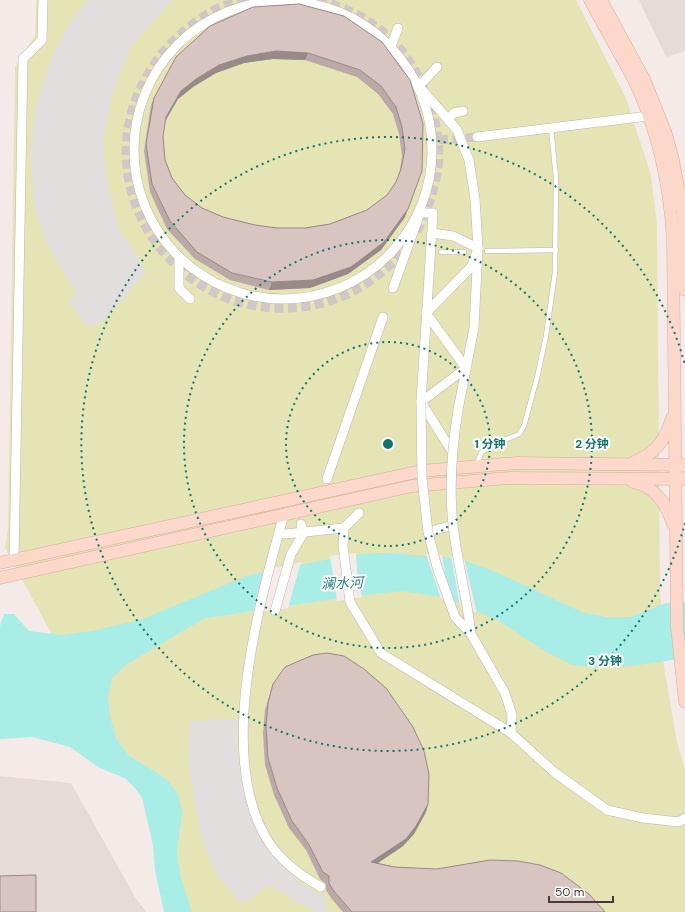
<svg xmlns="http://www.w3.org/2000/svg" width="685" height="912" font-family="'DM Sans','Noto Sans SC',sans-serif">
	<rect width="100%" height="100%" fill="#f4ebe9"/>
	<!-- residential -->
	<g fill="#e7dbd8">
		<polygon points="639,0 685,0 685,51 666,57"/>
		<polygon points="0,776 71,783 135,897 146,912 0,912"/>
	</g>
	<!-- green -->
	<polygon fill="#e5e4b5" points="36,0 576,0 626,98 651,175 657,225 660,584 664,667 677,742 685,769 685,912 181,912 160,819 119,758 5,548 8,528 15,67 35,35"/>
	<!-- parking -->
	<g fill="#e2dede">
		<polygon points="88,0 172,0 130,48 111,98 103,145 107,182 119,228 146,272 103,321 89,328 68,302 77,294 46,243 34,204 31,158 33,122 40,92 54,52 72,19"/>
		<polygon points="238,719 237,751 249,807 261,835 280,863 302,884 325,897 326,912 318,912 297,902 269,885 242,904 217,875 202,841 188,764 190,721"/>
	</g>
	<!-- water -->
	<polygon fill="#a9ede7" points="381,553 436,556 463,560 491,570 584,613 607,617 630,617 666,603 685,602 685,658 632,666 595,667 573,665 541,649 499,621 447,598 403,591 355,596 205,618 127,664 112,678 108,697 110,716 116,738 129,756 159,774 169,782 178,794 182,812 177,853 181,878 192,912 164,912 155,871 153,845 142,798 135,788 126,779 98,767 70,747 32,737 0,739 0,626 4,614 14,614 29,631 62,635 92,631 140,620 249,575 350,555"/>
	<!-- pier -->
	<g fill="#f4ebe9">
		<polygon points="356,553 357,571 362,597 337,601 330,556"/>
		<polygon points="426,554 442,555 446,578 455,604 441,599"/>
		<polygon points="451,556 464,558 477,613 460,606"/>
		<polygon points="301,562 288,608 253,613 265,570"/>
	</g>
	<g fill="none" stroke-linecap="round" stroke-linejoin="round">
		<!-- street-tunnel -->
		<g stroke="#d1c8c6" stroke-width="9" stroke-dasharray="9 4.5" stroke-linecap="butt">
			<path d="M246,0C236,3 223,5 214,10C114,66 94,194 182,271C217,301 258,312 303,307C344,302 382,279 407,246"/>
			<path d="M318,0C340,6 360,14 378,28C419,57 446,125 437,174C433,196 425,215 416,234"/>
			<polyline points="439,140 477,137"/>
		</g>
		<!-- lane casing -->
		<g stroke="#c2b3af" stroke-width="5.5">
			<g id="lane">
				<polyline points="487,251 556,250"/>
				<polyline points="441,252 464,252"/>
				<polyline points="477,464 481,453 488,447 519,434 524,426 537,378 546,336 555,272 556,178 551,128"/>
			</g>
		</g>
		<!-- street casing -->
		<g stroke="#c2b3af" stroke-width="10">
			<g id="street">
				<circle cx="283" cy="150" r="149"/>
				<polyline points="391,46 398,28"/>
				<polyline points="437,67 425,80 418,85 457,130 469,160 475,199 478,248 474,328 458,410"/>
				<polyline points="448,119 454,113 463,111"/>
				<polyline points="477,137 648,116"/>
				<polyline points="179,260 179,288 190,299"/>
				<polyline points="393,288 420,213 433,213 421,402 453,453"/>
				<polyline points="421,402 466,368 426,313 472,266 478,248 453,236 432,233"/>
				<polyline points="327,479 383,317"/>
				<path d="M284,514C259,604 213,764 272,847C285,864 303,877 321,887"/>
				<polyline points="344,528 343,546 350,602 381,653 511,733 554,772 607,810 643,818 679,822 685,818"/>
				<polyline points="428,532 453,525"/>
				<polyline points="285,534 344,528 359,513"/>
				<polyline points="14,561 23,59 42,40 43,0"/>
				<polyline points="275,611 291,554 303,534 301,524"/>
				<polyline points="471,634 505,693 512,715 511,733"/>
			</g>
		</g>
		<!-- secondary casing -->
		<g stroke="#d4ac9e" stroke-width="13">
			<g id="secondary">
				<path d="M590,0C604,26 619,52 633,78C658,129 670,185 673,241L677,627L685,702"/>
				<polyline points="601,0 644,79 666,134 673,160 683,214 685,290"/>
				<path d="M632,463C655,454 665,441 672,418"/>
				<path d="M633,482C656,487 666,504 673,524"/>
				<polyline points="0,563 421,471 517,463 685,465"/>
				<polyline points="0,578 412,486 509,478 685,479"/>
			</g>
		</g>
		<!-- lane -->
		<use href="#lane" stroke="#fff" stroke-width="4.5"/>
		<!-- street -->
		<use href="#street" stroke="#fff" stroke-width="9"/>
		<!-- secondary -->
		<use href="#secondary" stroke="#fcd8cb" stroke-width="12"/>
		<!-- street-bridge casing -->
		<g stroke="#c2b3af" stroke-width="10" stroke-linecap="butt">
			<g id="street-bridge">
				<polyline points="421,402 422,478 428,532 437,567 455,617 471,634"/>
				<path d="M458,410C452,447 449,487 453,525C457,562 467,597 471,634"/>
			</g>
		</g>
		<!-- street-bridge -->
		<use href="#street-bridge" stroke="#fff" stroke-width="9"/>
	</g>
	<!-- wall -->
	<g fill="#baa9a7" fill-rule="evenodd">
		<path d="M210,26L410,80L405,217L381,250L348,274L310,288L269,290L230,280L195,259L167,229L150,192L144,151L151,105L154,98ZM273,59L305,60L357,77L378,94L393,114L399,134L402,156L399,176L396,182L387,195L367,210L330,224L305,228H277L255,225L223,217L202,208L185,195L172,178L165,160L163,136L165,121L178,99L193,87L216,73L244,63Z"/>
		<polygon points="273,684 428,804 426,812 414,834 403,846 378,863 605,912 343,912 331,898 326,890 326,884 320,879 306,850 289,828 274,795 265,765 263,733 265,710"/>
	</g>
	<!-- shaded-wall -->
	<g fill="#978a88">
		<polygon points="276,51 308,53 305,60 273,59 244,63 216,73 193,87 178,99 163,125 166,117 181,91 196,79 219,65 247,56"/>
		<polygon points="408,209 405,217 381,250 348,274 310,288 269,290 272,282"/>
		<polygon points="428,804 426,812 414,834 403,846 369,869 371,862"/>
	</g>
	<!-- building -->
	<g fill="#d8c5c2" stroke="#978a88" fill-rule="evenodd">
		<path d="M299,4L344,16L382,42L410,80L423,124L422,171L408,209L384,242L351,267L313,280L272,282L232,273L197,252L170,221L152,184L146,144L154,98L176,57L210,26L253,7ZM276,51L308,53L360,70L381,86L396,107L402,127L405,149L401,169L396,182L387,195L367,210L330,224L305,228H277L255,225L223,217L202,208L185,195L172,178L165,160L163,136L166,117L181,91L196,79L219,65L247,56Z"/>
		<polygon points="327,653 344,656 364,669 386,688 413,727 424,751 429,774 428,804 416,826 406,839 371,862 394,867 437,869 490,860 518,861 540,865 561,873 589,894 605,912 352,912 333,890 329,883 329,876 323,872 308,843 292,821 277,788 268,758 266,726 268,703 273,684 285,667 313,655"/>
		<polygon points="36,875 36,912 0,912 0,876"/>
	</g>
	<!-- distance rings -->
	<g fill="none" stroke="#0f766e" stroke-width="2" stroke-dasharray="2 4">
		<circle cx="388" cy="444" r="102"/>
		<circle cx="388" cy="444" r="204"/>
		<path d="M685 523A307 307 0 1 1 685 365"/>
	</g>
	<g text-anchor="middle" dominant-baseline="central" stroke-width="4" stroke-linejoin="round" paint-order="stroke">
		<!-- water labels -->
		<g font-size="14" font-style="italic" fill="#2c7e79" stroke="#fff">
			<text transform="translate(342 583) rotate(-2)">澜水河</text>
		</g>
	</g>
	<circle cx="388" cy="444" r="6" fill="#0f766e" stroke="#fff" stroke-width="2"/>
	<g font-size="12" text-anchor="middle" font-weight="bold" fill="#0f766e" stroke="#fff" stroke-width="4" stroke-linejoin="round" paint-order="stroke">
		<text x="490" y="448">1 分钟</text>
		<text x="592" y="448">2 分钟</text>
		<text x="605" y="665">3 分钟</text>
	</g>
	<!-- scale -->
	<path d="M549 896v6h64v-6" fill="none" stroke="#473a38" stroke-width="2"/>
	<text x="555" y="896" font-size="12" fill="#473a38" stroke="#ffffff" stroke-width="3" paint-order="stroke">50 m</text>
</svg>
